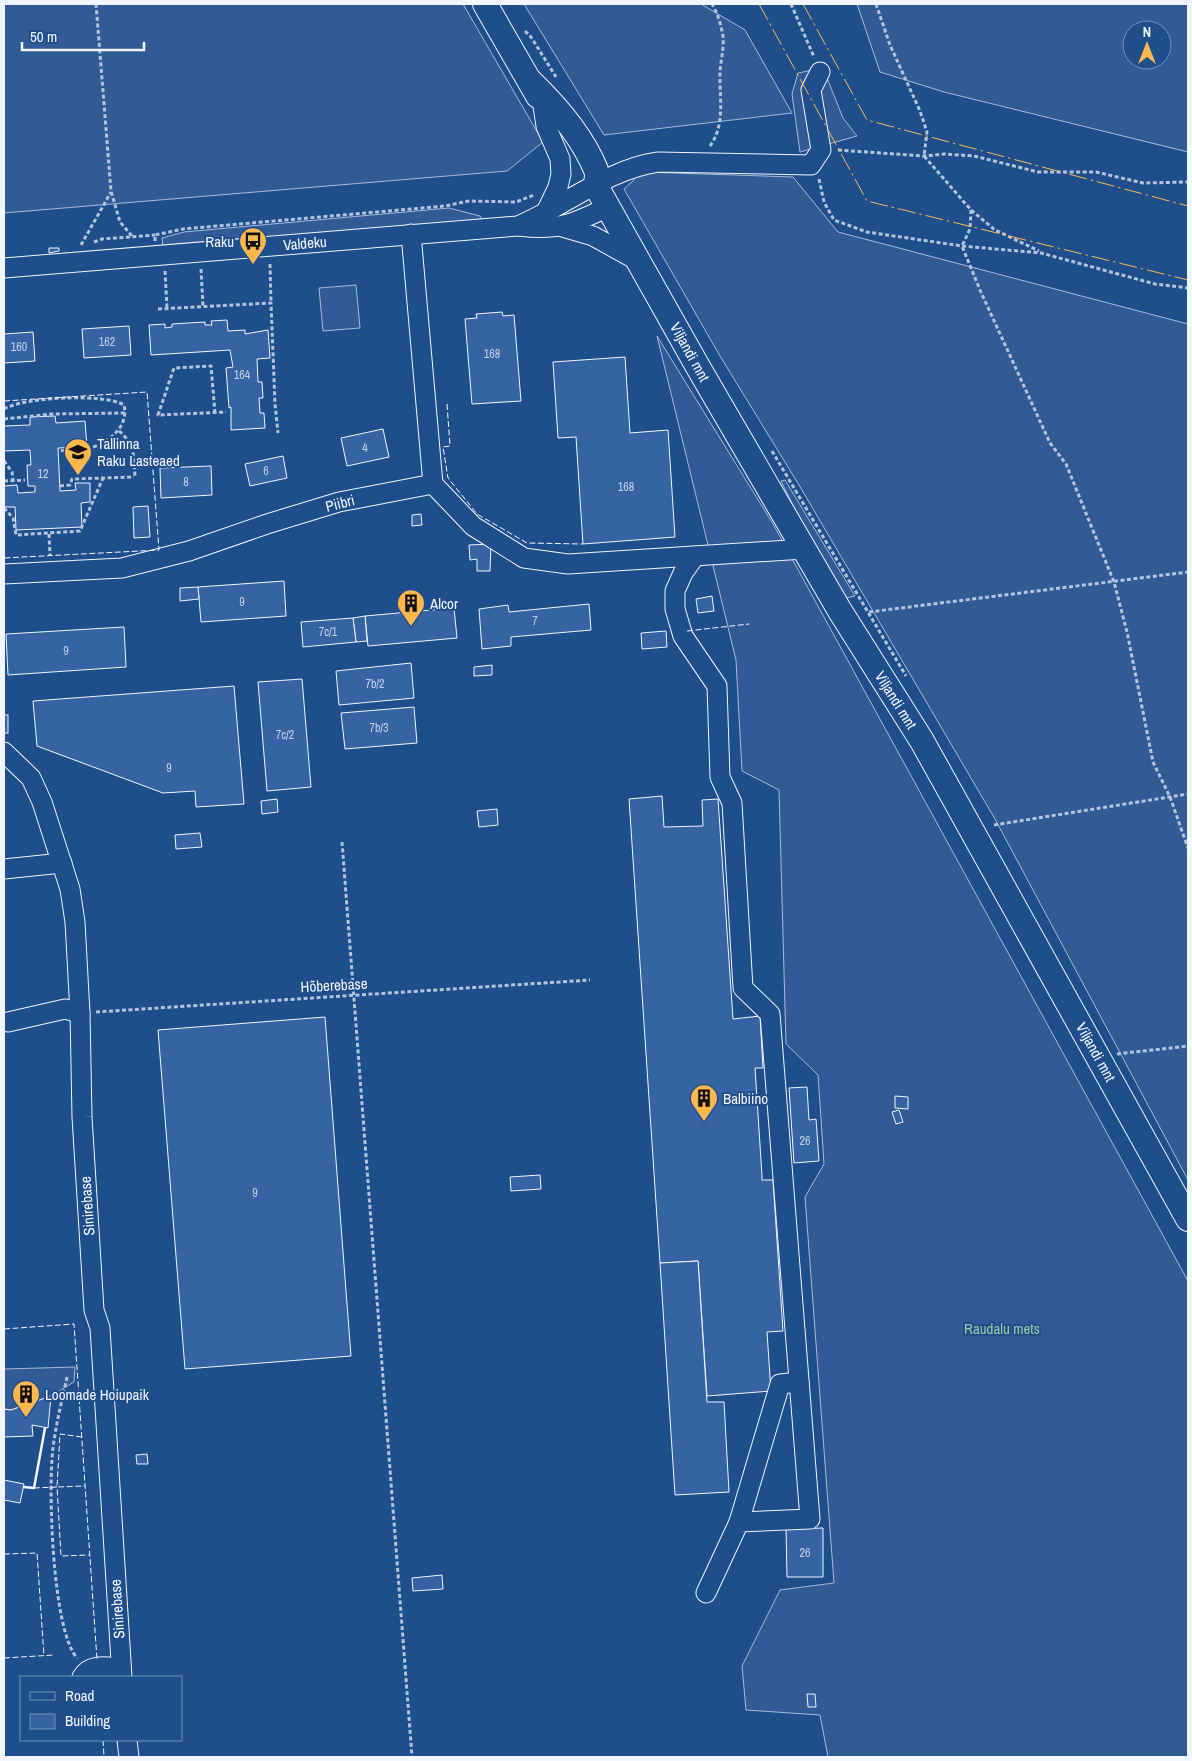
<svg xmlns="http://www.w3.org/2000/svg" width="1192" height="1761" font-family="'Archivo Narrow',sans-serif">
	<rect width="100%" height="100%" fill="#1f4e8c"/>
	<!-- built -->
	<g fill="#305b95" stroke="#a8bbd7" fill-rule="evenodd">
		<polygon points="4,4 463,4 543,142 507,171 4,213"/>
		<polygon points="524,4 701,4 745,30 792,113 604,135"/>
		<path d="M857,4H1188V152L944,92L880,72ZM1132,30H1162V60H1132Z"/>
		<polygon points="823,68 843,118 857,136 800,152 792,94 798,73"/>
		<polygon points="644,172 793,177 838,232 1188,324 1188,1180 995,819 799,485 720,356 624,189 634,180 632,174"/>
		<polygon points="449,208 480,216 483,221 163,247 162,238 184,232"/>
		<polygon points="356,285 360,328 323,331 319,288"/>
		<polygon points="657,336 773,524 1188,1281 1188,1757 828,1757 820,1715 746,1710 742,1666 780,1590 834,1583 805,1197 824,1164 818,1075 786,1044 779,790 742,771 736,660"/>
		<polygon points="785,480 855,596 846,598 802,524 781,481"/>
		<polygon points="75,1367 74,1382 51,1396 11,1410 4,1409 4,1369"/>
	</g>
	<!-- building -->
	<g fill="#3563a3" stroke="#f2f6ff">
		<polygon points="49,248 59,248 59,251 49,253"/>
		<polygon points="502,312 503,316 514,315 521,401 472,404 465,319 477,318 476,314"/>
		<polygon points="227,320 228,331 245,330 245,334 268,330 270,358 257,359 258,382 262,382 263,398 259,398 260,413 264,413 265,428 231,430 231,407 229,408 226,368 233,367 230,350 151,355 149,325 165,324 165,328 172,327 172,324 205,322 205,325 212,325 211,321"/>
		<polygon points="129,326 131,355 84,358 82,329"/>
		<polygon points="33,332 35,361 4,363 4,334"/>
		<polygon points="625,357 630,433 668,430 675,537 583,544 576,437 558,438 553,362"/>
		<polygon points="55,416 56,423 85,421 87,447 58,448 60,491 76,490 75,483 90,483 90,502 81,503 82,527 16,530 15,507 4,507 4,486 17,485 18,493 35,492 35,486 28,486 27,465 31,465 30,450 4,451 4,426 30,425 30,417"/>
		<polygon points="383,429 389,457 347,466 341,438"/>
		<polygon points="283,456 287,478 250,486 245,464"/>
		<polygon points="211,466 212,495 161,498 160,468"/>
		<polygon points="148,506 150,537 134,538 133,507"/>
		<polygon points="421,514 422,525 412,526 412,515"/>
		<polygon points="491,544 490,571 477,571 477,559 470,560 469,545"/>
		<polygon points="284,581 286,616 201,622 198,587"/>
		<polygon points="198,587 199,599 180,601 180,588"/>
		<polygon points="712,596 714,611 698,613 696,599"/>
		<polygon points="589,604 591,630 511,637 511,646 482,649 479,609 508,605 509,612"/>
		<polygon points="454,608 457,638 368,646 365,616"/>
		<polygon points="365,616 367,641 356,642 353,618"/>
		<polygon points="353,618 356,642 303,647 301,622"/>
		<polygon points="124,627 126,667 8,675 6,634"/>
		<polygon points="666,631 667,647 642,649 641,633"/>
		<polygon points="411,663 414,698 339,705 336,671"/>
		<polygon points="492,665 492,675 474,676 474,667"/>
		<polygon points="302,679 311,787 267,791 258,682"/>
		<polygon points="234,686 244,804 196,807 195,791 163,793 37,746 33,701"/>
		<polygon points="414,707 417,743 345,749 341,713"/>
		<rect x="4" y="715" width="4" height="18"/>
		<polygon points="662,796 664,827 703,826 702,800 718,799 733,1019 760,1016 763,1068 755,1068 762,1176 762,1180 773,1180 783,1331 767,1332 771,1391 707,1396 698,1261 660,1263 629,799"/>
		<polygon points="277,799 278,812 262,814 261,801"/>
		<polygon points="497,809 498,825 479,827 477,811"/>
		<polygon points="200,833 202,847 176,849 175,835"/>
		<polygon points="325,1017 351,1356 185,1369 158,1030"/>
		<polygon points="807,1087 809,1120 816,1119 819,1161 794,1163 789,1088"/>
		<polygon points="895,1096 908,1097 908,1109 895,1108"/>
		<polygon points="899,1110 903,1122 896,1124 892,1112"/>
		<polygon points="540,1175 541,1189 511,1191 510,1177"/>
		<polygon points="698,1261 707,1402 724,1402 729,1492 675,1495 660,1263"/>
		<polygon points="51,1396 48,1428 32,1425 33,1436 4,1437 4,1409 11,1410"/>
		<polygon points="147,1454 148,1464 137,1464 136,1455"/>
		<polygon points="4,1480 24,1484 20,1503 4,1500"/>
		<polygon points="823,1528 823,1577 787,1577 786,1529"/>
		<polygon points="442,1575 443,1589 413,1591 412,1578"/>
		<polygon points="807,1694 815,1694 816,1707 808,1707"/>
	</g>
	<g fill="none" stroke-linecap="round" stroke-linejoin="round">
		<!-- minor casing -->
		<g stroke="#f2f6ff" stroke-width="21">
			<g id="minor">
				<polyline points="543,106 546,126 560,159 561,174 558,187 545,214"/>
				<path d="M519,226C559,231 572,224 608,207"/>
				<polyline points="562,227 593,236 640,262"/>
				<polyline points="411,234 433,484"/>
				<path d="M4,268L518,226C565,206 608,169 658,162L811,165L821,150L811,90L820,72"/>
				<polyline points="433,484 473,526 524,558 568,564 804,549"/>
				<polyline points="695,556 683,573 675,591 675,609 683,636 717,686 720,777 732,803 743,988 770,1014 810,1519 739,1522 706,1593"/>
				<polyline points="4,574 122,568 189,551 267,524 339,502 433,484"/>
				<polyline points="4,752 31,778 42,802 70,889 75,922 80,1013 82,1117 94,1310 100,1328 122,1677"/>
				<polyline points="4,869 62,863"/>
				<polyline points="8,1022 65,1009 80,1013"/>
				<polyline points="739,1522 780,1384 799,1382"/>
				<path d="M82,1677C90,1663 107,1667 121,1668"/>
				<polyline points="127,1740 129,1757"/>
			</g>
		</g>
		<!-- major casing -->
		<g stroke="#f2f6ff" stroke-width="26">
			<g id="major">
				<polyline points="485,4 538,96"/>
				<path d="M530,81C555,105 583,138 596,170C598,175 596,181 596,186L698,367L840,611L922,741L1188,1219"/>
			</g>
		</g>
		<!-- path -->
		<g stroke="#b3c4dc" stroke-width="3" stroke-dasharray="4 2.5" stroke-linecap="butt">
			<polyline points="96,4 111,191 120,222 132,236"/>
			<polyline points="791,4 814,57"/>
			<polyline points="876,4 890,45 920,111 927,132 924,156 971,210 995,230 1039,251"/>
			<polyline points="525,31 531,37 556,77"/>
			<path d="M710,146C726,124 719,97 720,71C721,60 724,48 723,36C721,25 718,14 712,4"/>
			<polyline points="838,150 924,156 945,154 974,156 1038,172 1096,172 1143,183 1188,182"/>
			<polyline points="819,179 824,202 834,220 867,232 962,246 1041,253 1155,284 1188,288"/>
			<polyline points="971,210 970,229 962,246 980,290 1050,443 1066,464 1114,582 1127,632 1153,762 1170,797 1188,848"/>
			<polyline points="155,241 155,235 183,229 445,206 469,201 516,202 534,195"/>
			<polyline points="94,242 102,239 155,235"/>
			<polyline points="81,245 111,192"/>
			<polyline points="270,264 271,303"/>
			<polyline points="201,269 203,306"/>
			<polyline points="165,271 167,308"/>
			<polyline points="158,309 271,303 275,404 278,433"/>
			<path d="M4,409C23,397 105,393 124,405C129,426 110,442 90,448C81,451 68,450 58,451"/>
			<polyline points="215,413 211,366 174,368 158,415 226,412"/>
			<polyline points="4,419 52,414 126,413"/>
			<path d="M119,431C135,444 134,458 135,477"/>
			<polyline points="772,451 906,676"/>
			<polyline points="4,461 12,472 13,481"/>
			<polyline points="4,481 25,480"/>
			<polyline points="60,486 70,485 72,479 134,477"/>
			<polyline points="4,508 13,518 16,535 80,531 103,478"/>
			<polyline points="49,534 50,556"/>
			<polyline points="869,612 1188,572"/>
			<polyline points="994,825 1188,794"/>
			<polyline points="342,842 412,1757"/>
			<polyline points="96,1012 590,980"/>
			<polyline points="1117,1054 1188,1046"/>
			<path d="M67,1377C62,1400 56,1424 53,1448C48,1487 52,1630 77,1658"/>
		</g>
		<!-- minor -->
		<use href="#minor" stroke="#1f4e8c" stroke-width="19"/>
		<!-- major -->
		<use href="#major" stroke="#1f4e8c" stroke-width="24"/>
		<!-- fence -->
		<g stroke="#f2f6ff" stroke-width="1" stroke-dasharray="6 2.5" stroke-linecap="butt">
			<polyline points="4,401 147,392 159,550 4,558"/>
			<polyline points="447,404 450,446 443,447 448,478 477,514 527,543 583,544"/>
			<polyline points="687,631 749,624"/>
			<polyline points="4,1329 74,1324 97,1660"/>
			<polyline points="82,1437 60,1434 57,1487 85,1486"/>
			<polyline points="34,1488 57,1487 61,1556 89,1555"/>
			<polyline points="4,1554 37,1553 44,1656"/>
			<polyline points="4,1658 54,1655"/>
			<polyline points="103,1740 104,1757"/>
		</g>
		<!-- wall -->
		<polyline stroke="#f2f6ff" stroke-width="2.5" points="24,1487 34,1488 45,1428"/>
		<!-- power -->
		<g stroke="#ffb74d" stroke-width="1" stroke-dasharray="18 4 2.5 4" stroke-linecap="butt">
			<polyline points="759,4 867,201 1188,280"/>
			<polyline points="803,4 867,120 1188,206"/>
		</g>
	</g>
	<!-- icons -->
	<defs>
		<g id="bus-pin" transform="scale(1.4375)"><path d="M0 17L-7.5 6A9.5 9.5 0 1 1 7.5 6Z" fill="#ffb74d" stroke="#1f4e8c"/><path d="M-5-6H5V4H4V6H2V4H-2V6H-4V4H-5ZM-3.5-4V0h7V-4ZM-3.5 1.2v1.5H-2V1.2ZM2 1.2v1.5H3.5V1.2Z" fill="#111"/></g>
		<g id="school-pin" transform="scale(1.4375)"><path d="M0 17L-7.5 6A9.5 9.5 0 1 1 7.5 6Z" fill="#ffb74d" stroke="#1f4e8c"/><path d="M0-5L7-2L0 1L-7-2ZM-4 1L0 2.5L4 1V4Q0 6-4 4Z" fill="#111"/></g>
		<g id="building-pin" transform="scale(1.4375)"><path d="M0 17L-7.5 6A9.5 9.5 0 1 1 7.5 6Z" fill="#ffb74d" stroke="#1f4e8c"/><path d="M-4-6H4V6H1V3H-1V6H-4ZM-2.5-4.3h1.7v1.8h-1.7ZM.8-4.3h1.7v1.8H.8ZM-2.5-1h1.7V.8h-1.7ZM.8-1h1.7V.8H.8Z" fill="#111"/></g>
	</defs>
	<g fill-rule="evenodd">
		<use href="#bus-pin" x="253" y="241"/>
		<use href="#school-pin" x="78" y="452"/>
		<use href="#building-pin" x="411" y="603"/>
		<use href="#building-pin" x="704" y="1098"/>
		<use href="#building-pin" x="26" y="1394"/>
	</g>
	<g text-anchor="middle" dominant-baseline="central" stroke-width="4" stroke-linejoin="round" paint-order="stroke">
		<!-- number labels -->
		<g font-size="12" fill="#c3d1e8">
			<text x="107" y="342">162</text>
			<text x="19" y="347">160</text>
			<text x="492" y="354">168</text>
			<text x="242" y="375">164</text>
			<text x="365" y="448">4</text>
			<text x="266" y="471">6</text>
			<text x="43" y="474">12</text>
			<text x="186" y="482">8</text>
			<text x="626" y="487">168</text>
			<text x="242" y="602">9</text>
			<text x="535" y="621">7</text>
			<text x="328" y="632">7c/1</text>
			<text x="66" y="651">9</text>
			<text x="375" y="684">7b/2</text>
			<text x="379" y="728">7b/3</text>
			<text x="285" y="735">7c/2</text>
			<text x="169" y="768">9</text>
			<text x="805" y="1141">26</text>
			<text x="255" y="1193">9</text>
			<text x="805" y="1553">26</text>
		</g>
		<!-- poi labels -->
		<g font-size="15" fill="#f2f6ff" stroke="#1f4e8c" text-anchor="start">
			<text x="234" y="241" text-anchor="end">Raku</text>
			<text x="97" y="443">Tallinna<tspan x="97" dy="17">Raku Lasteaed</tspan></text>
			<text x="430" y="603">Alcor</text>
			<text x="723" y="1098">Balbiino</text>
			<text x="45" y="1394">Loomade Hoiupaik</text>
		</g>
		<!-- street labels -->
		<g font-size="15" fill="#f2f6ff" stroke="#1f4e8c">
			<text transform="translate(305 243) rotate(-5)">Valdeku</text>
			<text transform="translate(690 352) rotate(61)">Viljandi mnt</text>
			<text transform="translate(340 503) rotate(-14)">Piibri</text>
			<text transform="translate(896 700) rotate(58)">Viljandi mnt</text>
			<text transform="translate(334 985) rotate(-3)">Hõberebase</text>
			<text transform="translate(1096 1052) rotate(61)">Viljandi mnt</text>
			<text transform="translate(87 1206) rotate(-94)">Sinirebase</text>
			<text transform="translate(117 1609) rotate(-94)">Sinirebase</text>
		</g>
		<!-- park labels -->
		<g font-size="15" fill="#97c8a6" stroke="#1f4e8c">
			<text x="1002" y="1328">Raudalu mets</text>
		</g>
	</g>
	<!-- border -->
	<rect width="1192" height="1761" fill="none" stroke="#f2f6ff" stroke-width="10"/>
	<!-- legend -->
	<rect x="20" y="1676" width="162" height="65" fill="#1f4e8c" stroke="#7391ba"/>
	<rect x="30" y="1692" width="25" height="8" fill="#1f4e8c" stroke="#7391ba"/>
	<text x="65" y="1701" font-size="15" fill="#f2f6ff">Road</text>
	<rect x="30" y="1714" width="25" height="15" fill="#3563a3" stroke="#7391ba"/>
	<text x="65" y="1726" font-size="15" fill="#f2f6ff">Building</text>
	<!-- north arrow -->
	<g transform="translate(1147 45)"><circle r="24" fill="#1f4e8c" stroke="#7391ba"/>
	<path d="M0-4L9 19L0 12L-9 19Z" fill="#ffb74d"/>
	<text y="-8" font-size="14" font-weight="bold" text-anchor="middle" fill="#f2f6ff">N</text>
	</g>
	<!-- scale -->
	<path d="M22 42v8h122v-8" fill="none" stroke="#f2f6ff" stroke-width="2.5"/>
	<text x="30" y="42" font-size="15" fill="#f2f6ff" stroke="#1f4e8c" stroke-width="4" paint-order="stroke">50 m</text>
</svg>
